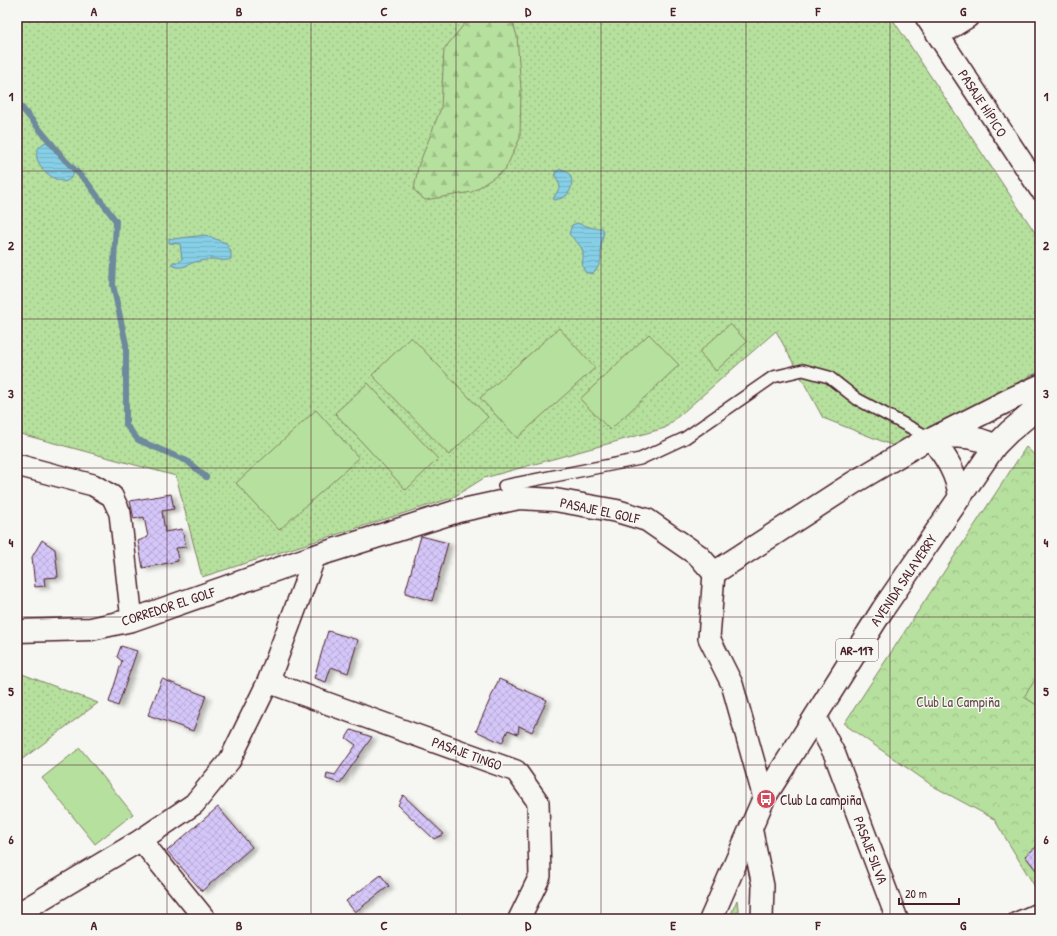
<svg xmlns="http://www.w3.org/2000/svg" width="1057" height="936" font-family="'Patrick Hand',sans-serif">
	<defs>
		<pattern id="grass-dots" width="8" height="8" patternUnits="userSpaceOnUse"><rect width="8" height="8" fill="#b6e09d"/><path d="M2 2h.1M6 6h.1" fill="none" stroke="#9ec087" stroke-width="1.8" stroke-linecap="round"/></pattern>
		<pattern id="forest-firs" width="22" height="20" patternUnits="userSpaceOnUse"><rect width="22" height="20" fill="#b6e09d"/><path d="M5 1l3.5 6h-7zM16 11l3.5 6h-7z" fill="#9ec087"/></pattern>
		<pattern id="park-crowns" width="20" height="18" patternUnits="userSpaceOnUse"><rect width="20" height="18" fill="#b6e09d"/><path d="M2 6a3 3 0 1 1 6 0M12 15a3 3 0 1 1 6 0" fill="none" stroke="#9ec087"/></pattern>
		<pattern id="water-rules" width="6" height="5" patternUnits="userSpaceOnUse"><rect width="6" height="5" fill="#86d0e7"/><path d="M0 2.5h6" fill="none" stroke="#75b2c6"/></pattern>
		<pattern id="building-cross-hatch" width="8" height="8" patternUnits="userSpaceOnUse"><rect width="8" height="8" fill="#d4c6f8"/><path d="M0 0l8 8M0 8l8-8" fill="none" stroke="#b8aad5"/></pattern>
		<filter id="shadow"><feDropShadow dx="4.5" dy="2.5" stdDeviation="2" flood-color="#0004"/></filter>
	</defs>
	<rect width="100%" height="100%" fill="#f6f6f2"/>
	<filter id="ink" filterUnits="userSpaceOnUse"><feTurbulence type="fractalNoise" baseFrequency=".025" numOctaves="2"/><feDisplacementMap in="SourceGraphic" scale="8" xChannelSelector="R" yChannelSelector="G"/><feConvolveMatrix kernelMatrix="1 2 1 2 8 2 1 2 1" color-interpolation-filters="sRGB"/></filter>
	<g filter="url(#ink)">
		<!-- grass -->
		<g fill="url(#grass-dots)" stroke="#808064">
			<polygon points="17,17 891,17 1040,240 1040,371 894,446 823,418 776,331 665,428 484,478 452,498 202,577 176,476 17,433"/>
			<polygon points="17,672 98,703 17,763"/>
		</g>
		<!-- forest -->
		<polygon fill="url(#forest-firs)" stroke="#808064" points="478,17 511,17 517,36 521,89 520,138 505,170 472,192 425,200 414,190 418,167 441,108 444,49 466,22"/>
		<!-- park -->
		<g fill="url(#park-crowns)" stroke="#808064">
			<polygon points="1026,447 1040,460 1040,895 994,819 933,786 844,724"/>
			<polygon points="737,900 739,919 729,919"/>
		</g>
		<!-- pitch -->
		<g fill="#b6e09d" stroke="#808064">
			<polygon points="730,324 747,342 716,371 699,352"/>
			<polygon points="559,328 595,368 517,438 480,398"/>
			<polygon points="649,334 679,365 610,430 580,399"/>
			<polygon points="411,337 488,417 449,455 372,375"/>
			<polygon points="368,383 438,459 406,490 335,413"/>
			<polygon points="316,410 359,458 279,530 236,483"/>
			<polygon points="1040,672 1040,707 1024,697"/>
			<polygon points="80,748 133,814 95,844 42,778"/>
		</g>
		<!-- water -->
		<g fill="url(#water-rules)" stroke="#6e899c">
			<path d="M49,141L76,171L70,179L65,182C60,180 56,180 52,177C38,168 27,148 49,141Z"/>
			<path d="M561,169C573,171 575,186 567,195C564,198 559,199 555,200L553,199L560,187C559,181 555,178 555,172Z"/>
			<path d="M577,223L593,228H602L604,231C603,237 601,242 601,248C601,261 602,264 592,274L585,272C580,263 584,261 583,253C582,245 574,240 569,234L572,225Z"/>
			<path d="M205,235L226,243L231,252V259C224,262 218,259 211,259C206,260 200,261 195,262C186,265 180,271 171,264L173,262H178L182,260L180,244L169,243V238L173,239Z"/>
		</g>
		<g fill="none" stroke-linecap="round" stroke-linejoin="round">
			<!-- stream -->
			<polyline stroke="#6e899c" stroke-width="6" points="17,102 65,160 87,182 116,221 113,285 126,344 126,425 138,440 187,461 206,477"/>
		</g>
		<!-- building -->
		<g fill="url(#building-cross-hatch)" stroke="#4a1f2b" filter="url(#shadow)">
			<polygon points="171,494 174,509 162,511 165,532 182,529 186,547 176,548 178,561 143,568 138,541 148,537 144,517 134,519 130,501"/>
			<polygon points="421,536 448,543 432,601 405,593"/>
			<polygon points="42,540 55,549 58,577 44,578 45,586 35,587 32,557"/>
			<polygon points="328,631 358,640 348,673 331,667 326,682 314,678"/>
			<polygon points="121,646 137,651 118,706 109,702 122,661 117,657"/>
			<polygon points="162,679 206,696 193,731 148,715"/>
			<polygon points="499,679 547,700 532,732 519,726 518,734 508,730 502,743 476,731"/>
			<polygon points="351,730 372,737 340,783 326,779 327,773 335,775 356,745 346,738"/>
			<polygon points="403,795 444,834 434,839 398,805"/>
			<polygon points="218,807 252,847 202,891 167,851"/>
			<polygon points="1040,844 1040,875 1025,856"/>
			<polygon points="381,875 389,886 355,912 346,901"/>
		</g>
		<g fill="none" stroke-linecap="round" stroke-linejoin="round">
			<!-- lane casing -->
			<g stroke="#4a1f2b" stroke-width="14">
				<g id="lane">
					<polyline points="504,486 640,459 685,438 773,377 803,370 829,377 857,399 930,438"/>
					<polyline points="1014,919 1037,909"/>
				</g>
			</g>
			<!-- street casing -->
			<g stroke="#4a1f2b" stroke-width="24">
				<g id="street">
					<polyline points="926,17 1040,189"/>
					<polyline points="939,35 968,17"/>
					<polyline points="17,465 93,485 112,496 120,513 132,620"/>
					<polyline points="714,573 709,638 732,684 764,798"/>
					<polyline points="268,682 516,771 538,802 540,876 519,919"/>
					<polyline points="815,717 835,755 897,919"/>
					<polyline points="751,827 763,886 762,919"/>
					<polyline points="141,840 205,919"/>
					<polyline points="17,914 141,840 194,804 230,760 268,682 315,556"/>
				</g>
			</g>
			<!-- secondary casing -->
			<g stroke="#4a1f2b" stroke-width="25">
				<path id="secondary" d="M17,631L91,629L132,620L315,556L458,511L519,498L555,500L617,511L647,520L699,556L714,573L853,483L922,442C945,434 973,434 995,446"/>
			</g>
			<!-- primary casing -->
			<g stroke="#4a1f2b" stroke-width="25">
				<g id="primary">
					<path d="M960,497C957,474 946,457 932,439L1011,399L1040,386"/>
					<polyline points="711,919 764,798 883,609 995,446 1009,432 1040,406"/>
				</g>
			</g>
			<!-- lane -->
			<use href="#lane" stroke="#f6f6f2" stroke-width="11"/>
			<!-- street -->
			<use href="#street" stroke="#f6f6f2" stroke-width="21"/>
			<!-- secondary -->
			<use href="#secondary" stroke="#f6f6f2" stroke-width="22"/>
			<!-- primary -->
			<use href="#primary" stroke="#f6f6f2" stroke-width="22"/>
		</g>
	</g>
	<!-- grid -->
	<path fill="none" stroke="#4a1f2b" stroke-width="1" stroke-opacity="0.55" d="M167,17V919M311,17V919M456,17V919M601,17V919M746,17V919M890,17V919M17,171H1040M17,319H1040M17,468H1040M17,617H1040M17,765H1040"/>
	<!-- icons -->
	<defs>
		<g id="bus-disc" transform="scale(1)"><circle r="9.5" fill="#d1495b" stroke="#f6f6f2"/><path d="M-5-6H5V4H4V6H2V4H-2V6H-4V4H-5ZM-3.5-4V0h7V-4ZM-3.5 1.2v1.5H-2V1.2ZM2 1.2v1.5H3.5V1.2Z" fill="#fff"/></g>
	</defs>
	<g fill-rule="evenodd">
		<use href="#bus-disc" x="766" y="799"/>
	</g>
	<g text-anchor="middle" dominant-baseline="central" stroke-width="3" stroke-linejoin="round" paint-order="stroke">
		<!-- shield labels -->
		<rect fill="#f6f6f2" stroke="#7e6067" stroke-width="1" x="836" y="639" width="42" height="22" rx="3"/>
		<g font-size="13" font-weight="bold" fill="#4a1f2b">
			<text x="857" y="650">AR-117</text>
		</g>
		<!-- street labels -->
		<g font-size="14" fill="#4a1f2b" stroke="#f6f6f2">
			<text transform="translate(983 103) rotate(57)">PASAJE HÍPICO</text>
			<text transform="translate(600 510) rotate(12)">PASAJE EL GOLF</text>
			<text transform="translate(903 580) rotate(-56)">AVENIDA SALAVERRY</text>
			<text transform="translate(168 606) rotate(-18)">CORREDOR EL GOLF</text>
			<text transform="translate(467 753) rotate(20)">PASAJE TINGO</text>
			<text transform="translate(871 850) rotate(69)">PASAJE SILVA</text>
		</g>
		<!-- park labels -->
		<g font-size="14" fill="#654f48" stroke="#f6f6f2">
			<text x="958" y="701">Club La Campiña</text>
		</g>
		<!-- poi labels -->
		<g font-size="14" fill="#4a1f2b" stroke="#f6f6f2" text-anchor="start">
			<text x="780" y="799">Club La campiña</text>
		</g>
	</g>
	<!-- margin -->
	<rect width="1057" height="936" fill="none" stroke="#f6f6f2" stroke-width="44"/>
	<!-- scale -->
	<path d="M899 898v6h60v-6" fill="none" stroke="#4a1f2b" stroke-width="2"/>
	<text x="905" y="898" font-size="12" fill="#4a1f2b" stroke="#f6f6f2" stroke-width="3" paint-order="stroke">20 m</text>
	<rect x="22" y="22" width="1013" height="892" fill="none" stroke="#4a1f2b" stroke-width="1.5"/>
	<g font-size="13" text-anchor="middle" font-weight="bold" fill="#4a1f2b">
		<text x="94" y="16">A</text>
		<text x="239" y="16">B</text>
		<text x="384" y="16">C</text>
		<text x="528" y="16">D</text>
		<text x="673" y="16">E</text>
		<text x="818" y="16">F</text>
		<text x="963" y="16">G</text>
		<text x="11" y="101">1</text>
		<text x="1046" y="101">1</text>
		<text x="11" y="250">2</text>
		<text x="1046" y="250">2</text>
		<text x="11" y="398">3</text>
		<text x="1046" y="398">3</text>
		<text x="11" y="547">4</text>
		<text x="1046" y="547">4</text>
		<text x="11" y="696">5</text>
		<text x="1046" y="696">5</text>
		<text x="11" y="844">6</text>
		<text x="1046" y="844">6</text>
		<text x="94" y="930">A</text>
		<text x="239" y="930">B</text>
		<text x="384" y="930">C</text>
		<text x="528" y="930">D</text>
		<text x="673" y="930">E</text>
		<text x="818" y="930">F</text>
		<text x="963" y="930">G</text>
	</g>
</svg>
